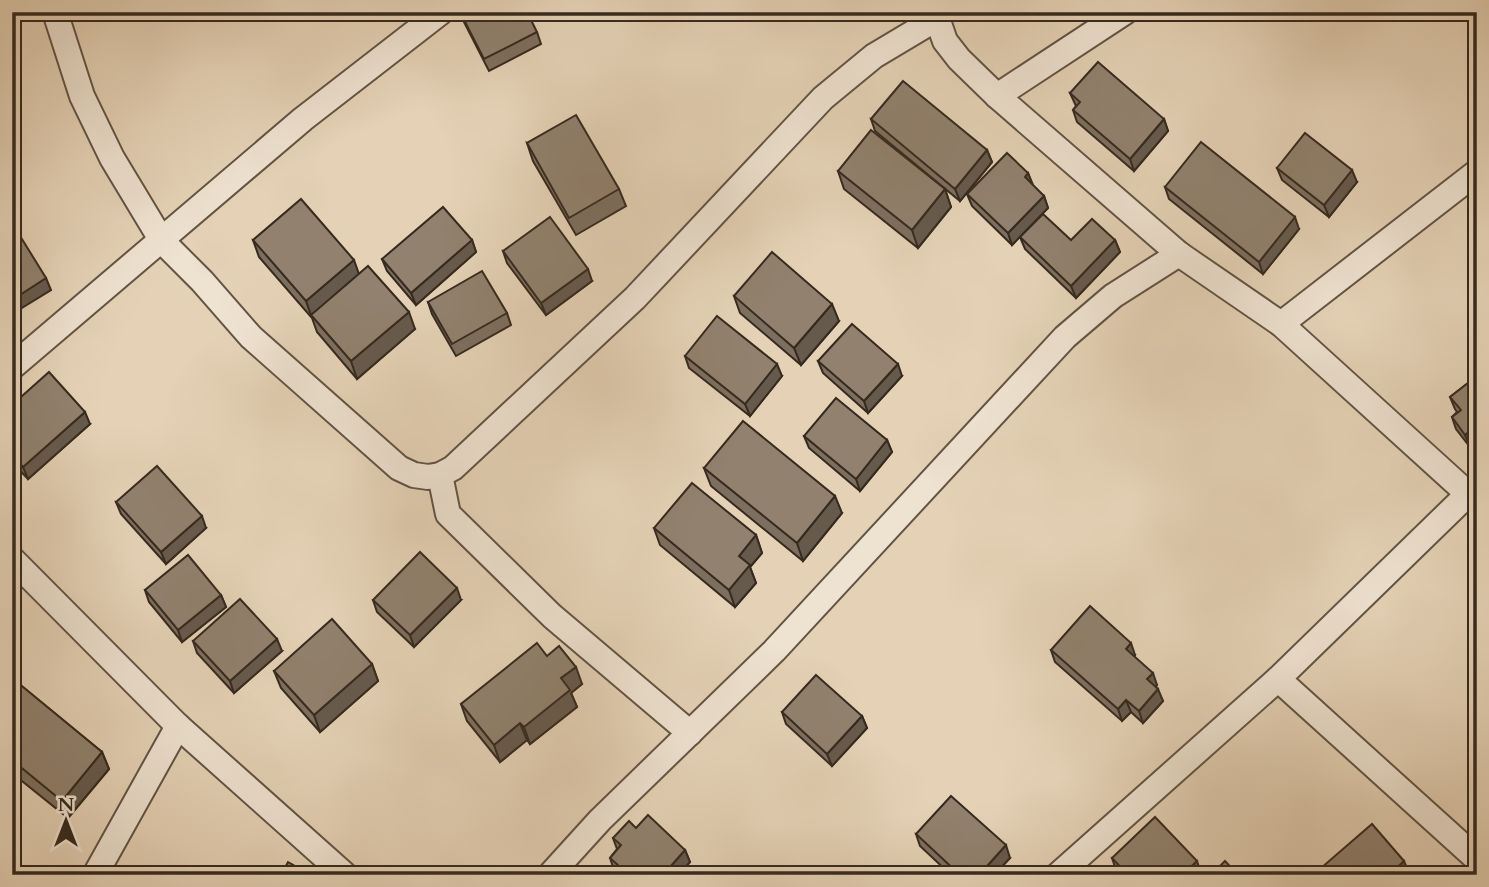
<svg xmlns="http://www.w3.org/2000/svg" width="1489" height="887" font-family="Cardo,serif">
	<rect width="100%" height="100%" fill="#e5d2b6"/>
	<filter id="stains"><feTurbulence type="fractalNoise" baseFrequency=".00286" numOctaves="4"/><feColorMatrix values="0 0 0 0 .2 0 0 0 0 .09 0 0 0 0 .02 0 0 0 .5 -.17"/></filter>
	<radialGradient id="worn" r=".72"><stop offset=".6" stop-color="#630" stop-opacity="0"/><stop offset="1" stop-color="#630" stop-opacity=".3"/></radialGradient>
	<g fill="none" stroke-linecap="round" stroke-linejoin="round">
		<!-- minor casing -->
		<g stroke="#625445" stroke-width="28">
			<g id="minor">
				<polyline points="55,12 82,96 112,158 162,241 202,281 251,337 399,468 414,475 428,477 440,475 453,468 635,298 823,98 874,56 936,19"/>
				<polyline points="935,12 945,41 959,59 997,96 1179,254 1281,324 1477,502"/>
				<polyline points="997,96 1125,12"/>
				<polyline points="1281,324 1477,172"/>
				<polyline points="12,367 303,119 441,12"/>
				<polyline points="440,475 448,514 552,616 690,733"/>
				<polyline points="12,559 178,726 345,875"/>
				<polyline points="1278,679 1477,859"/>
				<polyline points="95,875 178,726"/>
				<polyline points="550,875 600,820 774,651 1065,337 1113,296 1179,254"/>
				<polyline points="1058,875 1278,679 1468,494"/>
			</g>
		</g>
		<!-- minor -->
		<use href="#minor" stroke="#eee2d0" stroke-width="24"/>
	</g>
	<!-- wall -->
	<g fill="#7d6f5f" stroke="#362a1f" stroke-width="2">
		<polygon points="460,12 537,32 541,44 489,71 464,22"/>
		<polygon points="1070,93 1164,119 1168,131 1134,171 1077,122 1073,110 1076,106"/>
		<polygon points="871,119 987,150 992,162 960,201 875,131"/>
		<polygon points="527,143 619,189 626,206 576,235 533,161"/>
		<polygon points="1277,168 1357,182 1329,217 1282,180"/>
		<polygon points="838,171 945,189 951,207 918,248 844,189"/>
		<polygon points="1028,173 1032,185 1044,196 1048,208 1012,245 972,206 967,194"/>
		<polygon points="1165,187 1299,229 1263,274 1169,199"/>
		<polygon points="1020,237 1071,240 1115,240 1120,252 1076,298 1025,249"/>
		<polygon points="253,240 359,274 415,329 357,379 317,332 312,318 259,257"/>
		<polygon points="472,240 476,252 416,305 387,271 382,259"/>
		<polygon points="503,251 592,281 546,315 507,263"/>
		<polygon points="734,296 839,321 801,365 740,313"/>
		<polygon points="428,302 507,313 511,325 456,356 432,314"/>
		<polygon points="685,356 782,376 750,416 689,368"/>
		<polygon points="818,361 902,376 868,413 823,373"/>
		<polygon points="1477,376 1477,441 1470,447 1456,429 1452,417 1457,412 1455,409 1450,397"/>
		<polygon points="12,405 90,424 28,479 12,462"/>
		<polygon points="804,436 887,440 892,452 860,491 809,448"/>
		<polygon points="704,468 842,513 803,561 711,486"/>
		<polygon points="116,502 206,528 166,564 121,514"/>
		<polygon points="654,528 756,535 762,553 750,567 756,583 735,607 660,545"/>
		<polygon points="145,590 221,595 226,607 182,642 149,602"/>
		<polygon points="373,600 461,600 414,647 377,612"/>
		<polygon points="193,641 282,651 234,693 197,653"/>
		<polygon points="1051,650 1135,655 1134,657 1157,685 1156,687 1163,701 1143,723 1131,712 1122,721 1055,662"/>
		<polygon points="547,656 582,684 571,693 577,707 530,744 527,740 500,762 467,721 461,704"/>
		<polygon points="372,664 378,681 320,732 281,688 274,671"/>
		<polygon points="12,678 102,752 109,769 68,818 12,773"/>
		<polygon points="782,712 862,716 867,728 832,766 786,724"/>
		<polygon points="636,828 685,850 690,862 678,875 620,875 614,870 610,858 617,849 613,838"/>
		<polygon points="916,834 1010,858 994,875 951,875 920,846"/>
		<polygon points="1112,858 1201,873 1199,875 1121,875 1116,870"/>
	</g>
	<!-- shaded-wall -->
	<g fill="#665a4d" stroke="#362a1f" stroke-width="2">
		<polygon points="1164,119 1168,131 1134,171 1130,159"/>
		<polygon points="987,150 992,162 960,201 955,189"/>
		<polygon points="1352,170 1357,182 1329,217 1324,205"/>
		<polygon points="1028,173 1033,185 1025,177"/>
		<polygon points="945,189 951,207 918,248 912,230"/>
		<polygon points="1044,196 1048,208 1012,245 1008,233"/>
		<polygon points="1295,217 1299,229 1263,274 1259,262"/>
		<polygon points="472,240 476,252 416,305 411,293"/>
		<polygon points="1115,240 1120,252 1076,298 1071,286"/>
		<polygon points="354,260 360,277 311,315 306,301"/>
		<polygon points="588,269 592,281 546,315 541,303"/>
		<polygon points="46,278 51,290 12,314 12,300"/>
		<polygon points="832,304 839,321 801,365 794,348"/>
		<polygon points="409,312 415,329 357,379 351,361"/>
		<polygon points="777,364 782,376 750,416 745,404"/>
		<polygon points="898,364 902,376 868,413 864,401"/>
		<polygon points="85,412 90,424 28,479 23,467"/>
		<polygon points="1474,427 1477,434 1477,441 1470,447 1465,435"/>
		<polygon points="887,440 892,452 860,491 856,479"/>
		<polygon points="835,496 842,513 803,561 797,543"/>
		<polygon points="202,516 206,528 166,564 161,552"/>
		<polygon points="756,535 762,553 750,567 756,583 735,607 729,590 739,556"/>
		<polygon points="457,588 461,600 414,647 410,635"/>
		<polygon points="221,595 226,607 182,642 178,630"/>
		<polygon points="277,639 282,651 234,693 230,681"/>
		<polygon points="1131,643 1135,655 1130,661 1126,649"/>
		<polygon points="372,664 378,681 320,732 314,715"/>
		<polygon points="576,667 582,684 571,693 577,707 530,744 524,727 561,678"/>
		<polygon points="1153,673 1157,685 1152,691 1147,679"/>
		<polygon points="1158,689 1163,701 1143,723 1139,711"/>
		<polygon points="1126,700 1131,712 1122,721 1118,709"/>
		<polygon points="862,716 867,728 832,766 827,754"/>
		<polygon points="520,723 527,740 500,762 494,745"/>
		<polygon points="102,752 109,769 68,818 62,801"/>
		<polygon points="1006,845 1010,858 994,875 979,875"/>
		<polygon points="685,850 690,862 678,875 663,875"/>
		<polygon points="1197,861 1201,873 1199,875 1182,875"/>
		<polygon points="1404,861 1409,873 1407,875 1389,875"/>
	</g>
	<!-- building -->
	<g fill="#91816e" stroke="#362a1f" stroke-width="2">
		<polygon points="460,12 527,12 537,32 484,59"/>
		<polygon points="1098,62 1164,119 1130,159 1073,110 1080,102 1070,93"/>
		<polygon points="903,81 987,150 955,189 871,119"/>
		<polygon points="576,115 619,189 569,218 527,143"/>
		<polygon points="871,130 945,189 912,230 838,171"/>
		<polygon points="1305,133 1352,170 1324,205 1277,168"/>
		<polygon points="1201,142 1295,217 1259,262 1165,187"/>
		<polygon points="1007,153 1028,173 1025,177 1044,196 1008,233 967,194"/>
		<polygon points="301,199 354,260 306,301 253,240"/>
		<polygon points="443,207 472,240 411,293 382,259"/>
		<polygon points="1043,214 1071,240 1092,219 1115,240 1071,286 1020,237"/>
		<polygon points="550,217 588,269 541,303 503,251"/>
		<polygon points="17,231 46,278 12,300 12,234"/>
		<polygon points="772,252 832,304 794,348 734,296"/>
		<polygon points="368,266 409,312 351,361 311,315"/>
		<polygon points="482,271 507,313 452,344 428,302"/>
		<polygon points="717,316 777,364 745,404 685,356"/>
		<polygon points="852,324 898,364 864,401 818,361"/>
		<polygon points="49,372 85,412 23,467 12,455 12,415 14,413 12,411 12,405"/>
		<polygon points="1477,376 1477,430 1474,427 1465,435 1452,417 1461,410 1450,397"/>
		<polygon points="836,398 887,440 856,479 804,436"/>
		<polygon points="743,421 835,496 797,543 704,468"/>
		<polygon points="157,466 202,516 161,552 116,502"/>
		<polygon points="692,483 756,535 739,556 750,565 729,590 654,528"/>
		<polygon points="420,552 457,588 410,635 373,600"/>
		<polygon points="188,555 221,595 178,630 145,590"/>
		<polygon points="240,599 277,639 230,681 193,641"/>
		<polygon points="1090,606 1131,643 1126,649 1153,673 1147,679 1158,689 1139,711 1126,700 1118,709 1051,650"/>
		<polygon points="332,619 372,664 314,715 274,671"/>
		<polygon points="537,643 547,656 559,646 576,667 561,678 570,690 524,727 520,723 494,745 461,704"/>
		<polygon points="816,675 862,716 827,754 782,712"/>
		<polygon points="12,678 102,752 62,801 12,760"/>
		<polygon points="951,796 1006,845 979,875 960,875 916,834"/>
		<polygon points="648,815 685,850 663,875 629,875 610,858 621,845 613,838 629,821 636,828"/>
		<polygon points="1155,817 1197,861 1182,875 1128,875 1112,858"/>
		<polygon points="1372,824 1404,861 1389,875 1327,875 1321,868"/>
		<polygon points="1225,861 1238,875 1211,875"/>
		<polygon points="288,862 311,875 281,875"/>
	</g>
	<!-- margin -->
	<rect width="1489" height="887" fill="none" stroke="#e5d2b6" stroke-width="42"/>
	<rect x="14" y="14" width="1461" height="859" fill="none" stroke="#362a1f" stroke-width="3.5"/>
	<rect x="21" y="21" width="1447" height="845" fill="none" stroke="#362a1f" stroke-width="2"/>
	<!-- north arrow -->
	<g transform="translate(66 821)" stroke="#eee2d0" stroke-width="5" paint-order="stroke">
	<path d="M0-5L12 26L0 18L-12 26Z" fill="#362a1f"/>
	<text y="-10" font-size="19" font-weight="bold" text-anchor="middle" fill="#362a1f">N</text>
	</g>
	<rect width="100%" height="100%" filter="url(#stains)"/>
	<rect width="100%" height="100%" fill="url(#worn)"/>
</svg>
